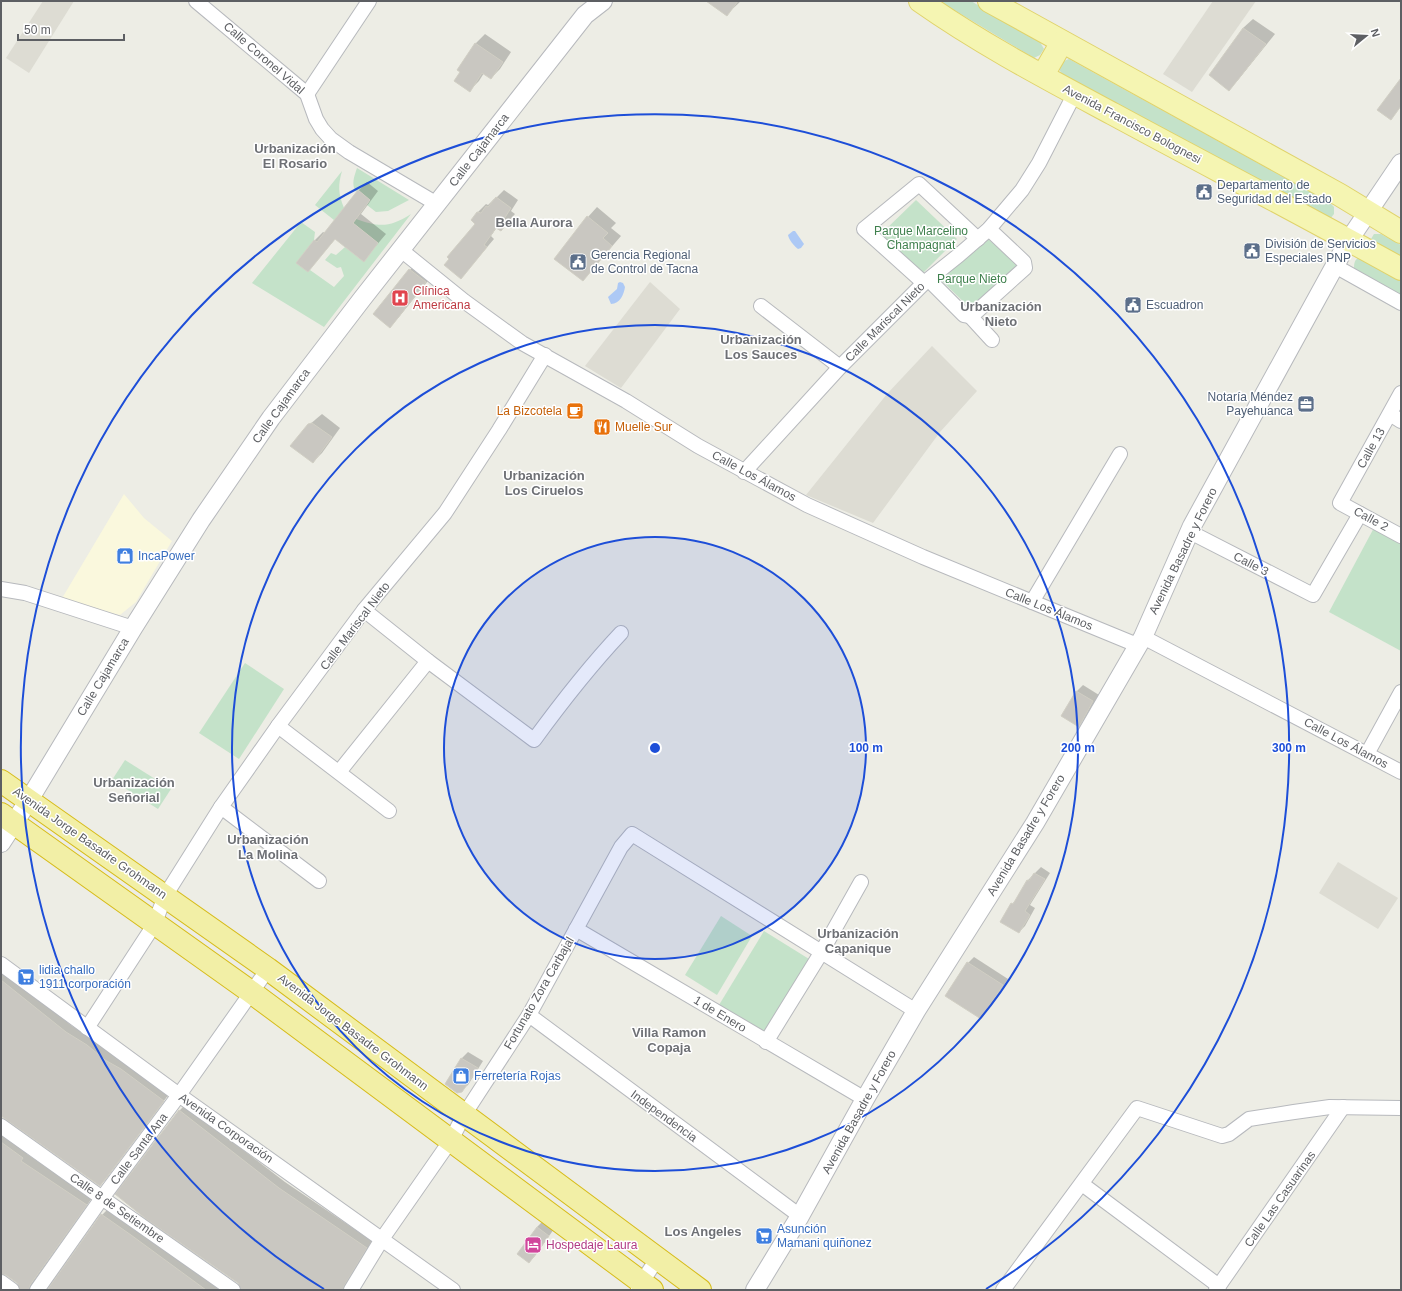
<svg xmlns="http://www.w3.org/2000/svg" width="1402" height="1291" font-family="Helvetica,sans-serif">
	<rect width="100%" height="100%" fill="#edede5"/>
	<!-- commercial -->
	<polygon fill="#faf8dd" points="124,494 144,518 172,541 136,602 120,615 61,600"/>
	<!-- education -->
	<g fill="#dddcd3">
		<polygon points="43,1 74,1 29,73 6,58"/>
		<polygon points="1213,1 1256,1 1192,92 1163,74"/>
		<polygon points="650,282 680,309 621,388 585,366"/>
		<polygon points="932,346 977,391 940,432 873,523 806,495 887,394"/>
		<polygon points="1338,862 1398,898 1378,929 1319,893"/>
	</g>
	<!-- green -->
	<g fill="#c4e2c9">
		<polygon points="939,1 971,1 1040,42 1044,49 1040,55 1034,58"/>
		<polygon points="1069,59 1329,202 1334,207 1334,214 1330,219 1065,78 1060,71 1060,65 1064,61"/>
		<path d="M357,168L409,200L388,211L376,212L367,205L370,200L358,190L356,192C351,184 354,177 357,168Z"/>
		<path d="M342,171C338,185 338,193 344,208L334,220L315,205Z"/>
		<polygon points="916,200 957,239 923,273 881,234"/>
		<path d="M411,214L324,327L252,283L301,222L315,232L314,240L296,263L308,272L310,270L334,287L344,276L341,267L337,268L325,260L331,253L336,255L345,247L364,262L378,243L353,223L356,219C379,227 389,228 411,214Z"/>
		<polygon points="1374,234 1381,234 1401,245 1401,263 1371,243 1371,239"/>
		<polygon points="987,238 1018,266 972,310 940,279"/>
		<path d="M1359,257L1401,279V295L1356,271L1354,268C1354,262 1355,260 1359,257Z"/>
		<polygon points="1376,524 1401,537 1401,651 1329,612"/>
		<polygon points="245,663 284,689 239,759 199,733"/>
		<polygon points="125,760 171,789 158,809 112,780"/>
		<polygon points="721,916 752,936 717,995 685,975"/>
		<polygon points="764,931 809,959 764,1032 719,1005"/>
	</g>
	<!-- water -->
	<g fill="#adc9f5">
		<path d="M793,231H795L804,244L801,248L798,249C794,246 789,240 788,235Z"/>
		<path d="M620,282L623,283L625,287C624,294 620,304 611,304L608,297L617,289L618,283Z"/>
	</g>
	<!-- shadow -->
	<g fill="#0003">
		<polygon points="708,1 741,1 726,15"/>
		<polygon points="1253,19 1275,34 1238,80 1229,90 1243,28"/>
		<polygon points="485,34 511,52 500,69 491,78 484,73 479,81 470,90 461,71 458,69 476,43"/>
		<polygon points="367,182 378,191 361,214 386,234 364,260 336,238 308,271 297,262 315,240 323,232 325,233 358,191"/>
		<polygon points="504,190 518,200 511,211 515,214 501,230 497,227 491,236 494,239 461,278 477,223 478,212 486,204 488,205 494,199 495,199"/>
		<polygon points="597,207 616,223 611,228 621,236 583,280 555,259 588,217"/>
		<polygon points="419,260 435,272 399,317 390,327 375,314 410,270"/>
		<polygon points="322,414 340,428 322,453 313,462 309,425"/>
		<polygon points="1083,685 1099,695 1084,719 1078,725 1062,716 1077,691"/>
		<polygon points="1041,867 1050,873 1030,905 1035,908 1025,926 1019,932 1012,904 1017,899 1028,880"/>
		<polygon points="974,957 1008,979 987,1011 981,1017 968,963"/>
		<polygon points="1,969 72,1026 93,1039 111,1054 127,1063 169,1094 106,1179 100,1185 1,1115"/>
		<polygon points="468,1052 483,1061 468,1085 461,1091 446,1083 462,1058"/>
		<polygon points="185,1105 285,1182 372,1241 349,1279 349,1285 346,1290 242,1290 179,1111"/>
		<polygon points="1,1131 28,1152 27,1154 92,1198 36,1278 34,1282 37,1290 21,1290 18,1283 6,1274 1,1273"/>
		<polygon points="108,1209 220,1290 49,1290 102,1215"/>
		<polygon points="543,1221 554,1229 535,1256 529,1262 537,1227"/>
	</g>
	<!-- building -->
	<g fill="#c9c7c1" stroke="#d1cfc4">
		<polygon points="706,1 738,1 727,16"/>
		<polygon points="1243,28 1266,44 1229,91 1209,75"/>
		<polygon points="475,43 503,62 491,79 482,73 470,92 454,81 460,72 457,70"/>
		<polygon points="1401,78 1401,106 1391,120 1377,110"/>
		<polygon points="358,190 370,200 353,223 378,243 364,262 335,239 308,272 296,263 314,240 317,242"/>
		<polygon points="496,197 511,208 504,219 508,222 501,231 496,228 484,245 487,247 461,279 444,265 449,259 447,257 475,224 471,220 477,212 481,213 486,206 488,207"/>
		<polygon points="587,216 608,233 603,238 612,246 583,281 554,259"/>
		<polygon points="409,269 426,282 390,328 373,314"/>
		<polygon points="312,423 332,437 313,463 290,446 308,424"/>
		<polygon points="1076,691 1093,701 1079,727 1061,716"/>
		<polygon points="1034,873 1045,879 1025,911 1030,915 1019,933 1000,922 1011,903 1013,904 1027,880 1029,881"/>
		<polygon points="967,962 1003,985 981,1019 945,996"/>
		<polygon points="1,980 66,1032 87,1045 105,1060 121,1069 164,1101 100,1186 1,1116"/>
		<polygon points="461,1058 478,1068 462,1092 457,1093 445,1084"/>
		<polygon points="179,1110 279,1188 367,1248 344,1286 343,1290 241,1290 238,1283 146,1219 115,1194"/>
		<polygon points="1,1142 23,1158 21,1161 87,1205 30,1285 29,1290 20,1290 17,1283 6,1275 1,1274"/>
		<polygon points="101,1214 131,1235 206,1290 47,1290"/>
		<polygon points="537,1227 549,1236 529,1263 517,1254"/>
	</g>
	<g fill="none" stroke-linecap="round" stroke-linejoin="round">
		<!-- minor casing -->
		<g stroke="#b7b9bd" stroke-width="16">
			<g id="minor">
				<polyline points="196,1 307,94 316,119 322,129 331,139 349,152 437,204"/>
				<polyline points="307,94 369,1"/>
				<polyline points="401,250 464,301 522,343 626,401 698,446 807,505 923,557 1137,645"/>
				<polyline points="1335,266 1401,303"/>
				<polyline points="929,280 964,315 970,316 975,313 1025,268 1024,262 989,229"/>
				<polyline points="924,283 864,229 919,184 978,239"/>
				<polyline points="761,306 840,367"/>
				<polyline points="970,316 992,340"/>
				<polyline points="1401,393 1340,503 1401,536"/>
				<polyline points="1390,414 1401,421"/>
				<polyline points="744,472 840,367 924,283 959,255 989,229 1022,190 1039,163 1075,93"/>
				<polyline points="1190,532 1313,595 1360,514"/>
				<polyline points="1,589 25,593 133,628"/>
				<polyline points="1032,602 1120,454"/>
				<path d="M364,610L428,661L534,740C561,703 589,667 621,633"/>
				<polyline points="1143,637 1401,772"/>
				<polyline points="278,726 389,811"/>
				<polyline points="1367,754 1401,692"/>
				<polyline points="339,772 428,661"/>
				<polyline points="221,807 319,881"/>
				<polyline points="576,929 865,1099"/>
				<polyline points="1,964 179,1095 453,1290"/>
				<polyline points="529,1015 800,1216"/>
				<polyline points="87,1028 154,925 165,896 221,807 278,726 364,610 445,513 499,430 545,355"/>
				<polyline points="766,1042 821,953 861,882"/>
				<polyline points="1,1126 102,1198 233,1290"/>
				<polyline points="1082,1184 1219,1286"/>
				<polyline points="1,1282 12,1290"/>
				<polyline points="638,1288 657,1259"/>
				<polyline points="37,1290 102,1198 179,1095 268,969"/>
				<polyline points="351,1290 382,1239 451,1140 464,1115 529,1015 621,847 632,834 916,1011"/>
				<polyline points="1003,1290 1137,1108 1222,1136 1229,1134 1249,1119 1294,1112 1330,1107 1401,1108"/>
				<polyline points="1216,1290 1343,1107"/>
			</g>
		</g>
		<!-- tertiary casing -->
		<g stroke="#b7b9bd" stroke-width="20">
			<g id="tertiary">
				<polyline points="1,843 29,800 133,628 201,520 271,418 362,299 574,29 585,15 603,1"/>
				<polyline points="755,1290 800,1216 865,1099 916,1011 1035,823 1143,637 1192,526 1349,240 1401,163"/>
			</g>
		</g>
		<!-- primary casing -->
		<g stroke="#e0d36b" stroke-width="24">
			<g id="primary">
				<path d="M920,1C981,44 1048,79 1113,114C1209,166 1306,216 1401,269"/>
				<polyline points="989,1 1340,195 1401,232"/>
				<polyline points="1043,75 1062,42"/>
			</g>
		</g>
		<!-- trunk casing -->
		<g stroke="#d7bc1b" stroke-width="24">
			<g id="trunk">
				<polyline points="1,781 268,969 700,1290"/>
				<polyline points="1,814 251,992 652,1290"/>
			</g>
		</g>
		<!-- minor -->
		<use href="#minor" stroke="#fff" stroke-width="14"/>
		<!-- tertiary -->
		<use href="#tertiary" stroke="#fff" stroke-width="18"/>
		<!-- primary -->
		<use href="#primary" stroke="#f5f5b2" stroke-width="22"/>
		<!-- trunk -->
		<use href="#trunk" stroke="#f2efa6" stroke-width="22"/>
	</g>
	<!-- distance rings -->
	<circle cx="655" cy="748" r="211" fill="#1d4ed8" fill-opacity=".12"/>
	<g fill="none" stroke="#1d4ed8" stroke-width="2">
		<circle cx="655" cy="748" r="211"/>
		<circle cx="655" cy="748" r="423"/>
		<path d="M324 1289A634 634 0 1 1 986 1289"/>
	</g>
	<!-- icons -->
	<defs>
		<g id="civic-square" transform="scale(0.9)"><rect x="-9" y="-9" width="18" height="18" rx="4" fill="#5c6f8a" stroke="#fff"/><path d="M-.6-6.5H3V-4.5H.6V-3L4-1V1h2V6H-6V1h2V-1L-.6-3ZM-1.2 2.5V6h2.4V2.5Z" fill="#fff"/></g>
		<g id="hospital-square" transform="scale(0.9)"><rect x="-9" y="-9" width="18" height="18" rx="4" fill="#e0444e" stroke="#fff"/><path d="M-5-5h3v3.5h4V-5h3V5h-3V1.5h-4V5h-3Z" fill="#fff"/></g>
		<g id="office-square" transform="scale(0.9)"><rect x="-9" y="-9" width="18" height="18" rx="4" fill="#5c6f8a" stroke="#fff"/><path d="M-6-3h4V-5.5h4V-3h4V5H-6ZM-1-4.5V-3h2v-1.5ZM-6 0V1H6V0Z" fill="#fff"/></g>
		<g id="cafe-square" transform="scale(0.9)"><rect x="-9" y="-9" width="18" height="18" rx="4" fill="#e8710a" stroke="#fff"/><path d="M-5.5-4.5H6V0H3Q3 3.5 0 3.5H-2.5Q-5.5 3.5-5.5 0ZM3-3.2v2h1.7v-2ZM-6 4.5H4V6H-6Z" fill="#fff"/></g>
		<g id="restaurant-square" transform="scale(0.9)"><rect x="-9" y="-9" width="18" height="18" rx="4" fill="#e8710a" stroke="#fff"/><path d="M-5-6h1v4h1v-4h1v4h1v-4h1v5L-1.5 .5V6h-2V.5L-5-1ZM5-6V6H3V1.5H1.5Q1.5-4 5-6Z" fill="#fff"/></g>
		<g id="shop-square" transform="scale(0.9)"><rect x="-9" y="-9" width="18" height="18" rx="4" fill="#3f7fe0" stroke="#fff"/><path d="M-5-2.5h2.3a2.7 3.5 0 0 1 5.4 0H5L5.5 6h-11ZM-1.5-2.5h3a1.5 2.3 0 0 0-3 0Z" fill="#fff"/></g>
		<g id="supermarket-square" transform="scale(0.9)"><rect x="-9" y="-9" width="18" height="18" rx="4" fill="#3f7fe0" stroke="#fff"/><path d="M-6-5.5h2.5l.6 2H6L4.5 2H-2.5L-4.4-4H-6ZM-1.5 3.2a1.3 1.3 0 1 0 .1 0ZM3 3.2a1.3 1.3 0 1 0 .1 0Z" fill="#fff"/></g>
		<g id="hotel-square" transform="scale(0.9)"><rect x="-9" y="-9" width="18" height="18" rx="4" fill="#d1479c" stroke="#fff"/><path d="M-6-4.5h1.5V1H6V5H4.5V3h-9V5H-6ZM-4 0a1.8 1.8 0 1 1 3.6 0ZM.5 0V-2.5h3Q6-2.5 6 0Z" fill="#fff"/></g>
	</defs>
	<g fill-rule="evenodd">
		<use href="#civic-square" x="1204" y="192"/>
		<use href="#civic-square" x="1252" y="251"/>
		<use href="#civic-square" x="578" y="262"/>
		<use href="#hospital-square" x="400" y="298"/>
		<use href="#civic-square" x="1133" y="305"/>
		<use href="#office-square" x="1306" y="404"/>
		<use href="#cafe-square" x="575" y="411"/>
		<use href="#restaurant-square" x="602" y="427"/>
		<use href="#shop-square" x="125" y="556"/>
		<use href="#supermarket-square" x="26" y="977"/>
		<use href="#shop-square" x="461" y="1076"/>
		<use href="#supermarket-square" x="764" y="1236"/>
		<use href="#hotel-square" x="533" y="1245"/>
	</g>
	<g text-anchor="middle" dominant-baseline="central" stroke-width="3" stroke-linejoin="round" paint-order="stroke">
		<!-- street labels -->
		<g font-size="12" fill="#5d5f63" stroke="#fff">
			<text transform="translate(264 58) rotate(41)">Calle Coronel Vidal</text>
			<text transform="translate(1132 124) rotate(28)">Avenida Francisco Bolognesi</text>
			<text transform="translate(479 150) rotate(-52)">Calle Cajamarca</text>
			<text transform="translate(885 322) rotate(-45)">Calle Mariscal Nieto</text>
			<text transform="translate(281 406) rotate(-54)">Calle Cajamarca</text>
			<text transform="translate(1371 448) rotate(-61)">Calle 13</text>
			<text transform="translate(754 476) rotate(28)">Calle Los Álamos</text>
			<text transform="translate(1371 519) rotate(28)">Calle 2</text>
			<text transform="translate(1183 551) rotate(-64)">Avenida Basadre y Forero</text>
			<text transform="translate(1251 564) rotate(27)">Calle 3</text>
			<text transform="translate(1049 609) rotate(22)">Calle Los Álamos</text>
			<text transform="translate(355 626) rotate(-53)">Calle Mariscal Nieto</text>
			<text transform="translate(103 677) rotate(-59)">Calle Cajamarca</text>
			<text transform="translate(1346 743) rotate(28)">Calle Los Álamos</text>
			<text transform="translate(1026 835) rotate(-59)">Avenida Basadre y Forero</text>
			<text transform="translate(90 843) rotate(35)">Avenida Jorge Basadre Grohmann</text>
			<text transform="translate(539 993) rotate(-60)">Fortunato Zora Carbajal</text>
			<text transform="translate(720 1014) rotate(31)">1 de Enero</text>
			<text transform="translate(353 1032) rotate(37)">Avenida Jorge Basadre Grohmann</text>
			<text transform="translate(859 1112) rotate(-61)">Avenida Basadre y Forero</text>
			<text transform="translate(664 1116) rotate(36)">Independencia</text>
			<text transform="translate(226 1128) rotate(35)">Avenida Corporación</text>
			<text transform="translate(139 1149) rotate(-53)">Calle Santa Ana</text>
			<text transform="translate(1280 1199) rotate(-55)">Calle Las Casuarinas</text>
			<text transform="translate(117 1208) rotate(35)">Calle 8 de Setiembre</text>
		</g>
		<!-- service labels -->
		<g font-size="12" fill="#4e5e75" stroke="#fff" text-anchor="start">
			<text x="1217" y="185">Departamento de<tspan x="1217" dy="14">Seguridad del Estado</tspan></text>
			<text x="1265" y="244">División de Servicios<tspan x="1265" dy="14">Especiales PNP</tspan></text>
			<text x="591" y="255">Gerencia Regional<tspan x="591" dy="14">de Control de Tacna</tspan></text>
			<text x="1146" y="305">Escuadron</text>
			<text x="1293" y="397" text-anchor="end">Notaría Méndez<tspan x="1293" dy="14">Payehuanca</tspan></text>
		</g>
		<!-- park labels -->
		<g font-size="12" fill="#3f804d" stroke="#fff">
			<text x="921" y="231">Parque Marcelino<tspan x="921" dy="14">Champagnat</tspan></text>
			<text x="972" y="279">Parque Nieto</text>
		</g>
		<!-- health labels -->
		<g font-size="12" fill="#be3a42" stroke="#fff" text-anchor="start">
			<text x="413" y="291">Clínica<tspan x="413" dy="14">Americana</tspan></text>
		</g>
		<!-- food labels -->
		<g font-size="12" fill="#c56008" stroke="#fff" text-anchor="end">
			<text x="562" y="411">La Bizcotela</text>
			<text x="615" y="427" text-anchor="start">Muelle Sur</text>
		</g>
		<!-- shop labels -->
		<g font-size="12" fill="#366cbe" stroke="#fff" text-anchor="start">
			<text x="138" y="556">IncaPower</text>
			<text x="39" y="970">lidia challo<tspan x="39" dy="14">1911 corporación</tspan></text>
			<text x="474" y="1076">Ferretería Rojas</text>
			<text x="777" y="1229">Asunción<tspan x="777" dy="14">Mamani quiñonez</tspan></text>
		</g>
		<!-- hotel labels -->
		<g font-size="12" fill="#b23c85" stroke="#fff" text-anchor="start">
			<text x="546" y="1245">Hospedaje Laura</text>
		</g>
		<!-- neighbourhood labels -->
		<g font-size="13" font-weight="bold" fill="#6e7075" stroke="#fff">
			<text x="295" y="148">Urbanización<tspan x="295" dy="15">El Rosario</tspan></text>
			<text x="534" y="222">Bella Aurora</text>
			<text x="1001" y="306">Urbanización<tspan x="1001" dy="15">Nieto</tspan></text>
			<text x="761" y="339">Urbanización<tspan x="761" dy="15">Los Sauces</tspan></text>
			<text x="544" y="475">Urbanización<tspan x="544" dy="15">Los Ciruelos</tspan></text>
			<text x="134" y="782">Urbanización<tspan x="134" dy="15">Señorial</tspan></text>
			<text x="268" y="839">Urbanización<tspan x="268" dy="15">La Molina</tspan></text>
			<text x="858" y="933">Urbanización<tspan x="858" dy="15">Capanique</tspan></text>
			<text x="669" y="1032">Villa Ramon<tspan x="669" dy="15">Copaja</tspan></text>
			<text x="703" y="1231">Los Angeles</text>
		</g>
	</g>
	<circle cx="655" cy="748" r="6" fill="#1d4ed8" stroke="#fff" stroke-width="2"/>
	<g font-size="12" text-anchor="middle" font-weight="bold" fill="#1d4ed8" stroke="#fff" stroke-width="3" stroke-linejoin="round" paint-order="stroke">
		<text x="866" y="752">100 m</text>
		<text x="1078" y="752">200 m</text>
		<text x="1289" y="752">300 m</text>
	</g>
	<!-- border -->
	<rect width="1402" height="1291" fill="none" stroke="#5d5f63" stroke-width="4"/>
	<!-- north arrow -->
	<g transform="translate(1366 36) rotate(72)" stroke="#ffffff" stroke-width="3" paint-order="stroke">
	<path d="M0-3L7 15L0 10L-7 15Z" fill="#5d5f63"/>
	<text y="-6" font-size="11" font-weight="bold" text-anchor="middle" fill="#5d5f63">N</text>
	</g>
	<!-- scale -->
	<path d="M18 34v6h106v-6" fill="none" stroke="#5d5f63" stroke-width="2"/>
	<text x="24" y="34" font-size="12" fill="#5d5f63" stroke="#ffffff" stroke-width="3" paint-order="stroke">50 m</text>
</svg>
